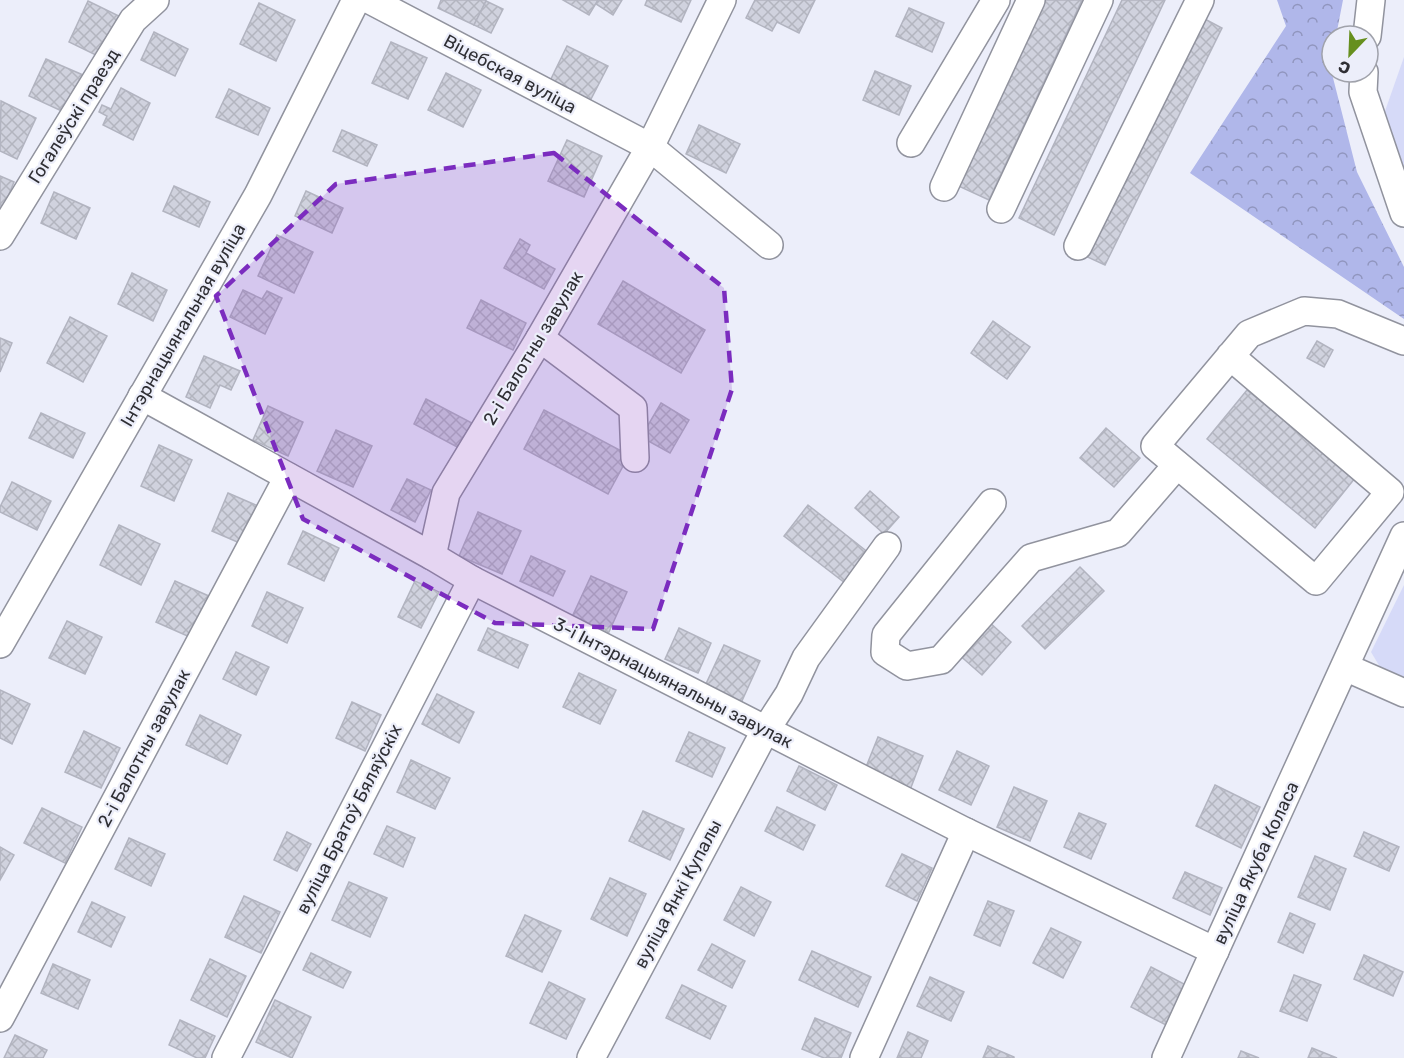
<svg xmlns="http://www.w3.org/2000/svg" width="1404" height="1058" font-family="Rubik,sans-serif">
	<defs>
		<pattern id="forest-crowns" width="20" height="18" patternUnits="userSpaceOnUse" patternTransform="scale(1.5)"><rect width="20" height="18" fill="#b0b7ea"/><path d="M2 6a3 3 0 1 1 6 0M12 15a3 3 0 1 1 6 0" fill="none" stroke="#9095be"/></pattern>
		<pattern id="building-cross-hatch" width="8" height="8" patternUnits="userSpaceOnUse" patternTransform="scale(1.5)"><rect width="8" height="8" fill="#d0d2de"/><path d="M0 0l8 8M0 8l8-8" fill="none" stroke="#b3b5bf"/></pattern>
	</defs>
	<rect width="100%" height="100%" fill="#eceefa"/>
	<!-- green -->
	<g fill="#d6daf8">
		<polygon points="1404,57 1404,174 1384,114"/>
		<polygon points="1404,585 1404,677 1380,667 1371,652"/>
	</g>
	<!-- forest -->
	<polygon fill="url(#forest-crowns)" points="1277,0 1343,0 1336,36 1332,36 1330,66 1357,172 1404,267 1404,319 1190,173 1286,26"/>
	<!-- building -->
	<g fill="url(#building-cross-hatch)" stroke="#b2b4c0" stroke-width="1.5">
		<polygon points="441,0 485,0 486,1 474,25 438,8"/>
		<polygon points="563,0 598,0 589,15"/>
		<polygon points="598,0 622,0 613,15 596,4"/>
		<polygon points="647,0 691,0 681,22 645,5"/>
		<polygon points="755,0 815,0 799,33 777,22 772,31 746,18"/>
		<polygon points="1040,0 1082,0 989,200 954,184"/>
		<polygon points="1122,0 1165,0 1054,235 1019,218"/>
		<polygon points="88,1 121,17 102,58 69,42"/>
		<polygon points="486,1 503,9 491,33 474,25"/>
		<polygon points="259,3 295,20 276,61 240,44"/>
		<polygon points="909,8 944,23 932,52 896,36"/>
		<polygon points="1201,17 1222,28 1105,265 1083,255"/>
		<polygon points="154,32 188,49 175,76 141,60"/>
		<polygon points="391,42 427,58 408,99 372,83"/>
		<polygon points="567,46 608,66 590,101 550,81"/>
		<polygon points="46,59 83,75 66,113 29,96"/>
		<polygon points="875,71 911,86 899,115 863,100"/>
		<polygon points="446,73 481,90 463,127 428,110"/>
		<polygon points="121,88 150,103 133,140 103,125 107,116 99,112 102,105 111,109"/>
		<polygon points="229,89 270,108 258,135 216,117"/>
		<polygon points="1,101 36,118 17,159 0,151"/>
		<polygon points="699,125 740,144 726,173 686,154"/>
		<polygon points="342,130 377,145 367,166 333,151"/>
		<polygon points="567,140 602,156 584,197 548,181"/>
		<polygon points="0,176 14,182 0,216"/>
		<polygon points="174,186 210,202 199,227 163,211"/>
		<polygon points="306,191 343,208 332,233 295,216"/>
		<polygon points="54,192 90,208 76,239 41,223"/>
		<polygon points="277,235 313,252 294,293 258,276"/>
		<polygon points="520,239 530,245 526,253 555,269 544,289 504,268"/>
		<polygon points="132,273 167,290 153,321 118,304"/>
		<polygon points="623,281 705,330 681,373 598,324"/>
		<polygon points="243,290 262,299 267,291 282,298 265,334 230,317"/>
		<polygon points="481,300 526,323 513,350 467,328"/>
		<polygon points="70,317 107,336 83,382 47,363"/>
		<polygon points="993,321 1030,347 1007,379 971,353"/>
		<polygon points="0,338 12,343 0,372"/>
		<polygon points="1317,341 1333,350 1324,367 1307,358"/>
		<polygon points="204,356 240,371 231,390 220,385 210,408 186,397"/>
		<polygon points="1247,390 1355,478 1315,528 1207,439"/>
		<polygon points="426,399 472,423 459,448 414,424"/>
		<polygon points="661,403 689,420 670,453 641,437"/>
		<polygon points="268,406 303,422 288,456 253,440"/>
		<polygon points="544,410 629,455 608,494 524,449"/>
		<polygon points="41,413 85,433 73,458 29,438"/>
		<polygon points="1106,428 1140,458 1114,487 1080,458"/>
		<polygon points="336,430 372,446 353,487 317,471"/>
		<polygon points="159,445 192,460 174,501 141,486"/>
		<polygon points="407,479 431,490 415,522 391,510"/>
		<polygon points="12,482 51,501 37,530 0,512 0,507"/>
		<polygon points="870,491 899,517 884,534 855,508"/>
		<polygon points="228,493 258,506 242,544 212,531"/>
		<polygon points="808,505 869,553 845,583 784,536"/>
		<polygon points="478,512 521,531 502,574 459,556"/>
		<polygon points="119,525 160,544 141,585 100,565"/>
		<polygon points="303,531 339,548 324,581 288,564"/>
		<polygon points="531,556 565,571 553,596 520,581"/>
		<polygon points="1080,567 1104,591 1045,649 1022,626"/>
		<polygon points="591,576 627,592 608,634 572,617"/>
		<polygon points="175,581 211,597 192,638 156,622"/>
		<polygon points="415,581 439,592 421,628 398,617"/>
		<polygon points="267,592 303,608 287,643 252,626"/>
		<polygon points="987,620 1011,642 982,675 957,653"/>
		<polygon points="67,621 102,637 85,674 49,658"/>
		<polygon points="488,628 528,645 518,668 478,650"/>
		<polygon points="679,628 711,643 698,673 665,659"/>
		<polygon points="724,645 760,661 741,703 705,686"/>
		<polygon points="236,652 269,667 256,695 223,679"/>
		<polygon points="579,673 616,690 600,724 563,707"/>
		<polygon points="0,690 30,704 12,744 0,738"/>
		<polygon points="437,694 474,712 459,743 422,724"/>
		<polygon points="352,702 381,715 365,751 336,738"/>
		<polygon points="200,715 241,735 227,764 186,745"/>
		<polygon points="84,731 120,748 101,788 65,772"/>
		<polygon points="689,732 725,748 712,777 676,761"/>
		<polygon points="878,737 923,756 910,790 864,772"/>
		<polygon points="957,751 989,766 971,805 939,790"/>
		<polygon points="411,760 450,778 435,809 397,792"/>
		<polygon points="799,766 837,785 825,810 787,791"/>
		<polygon points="1215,785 1260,807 1241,848 1196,826"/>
		<polygon points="1014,787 1047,801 1030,841 997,827"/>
		<polygon points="777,807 815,825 803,850 765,831"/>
		<polygon points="42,808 82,827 65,863 24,843"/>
		<polygon points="643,811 684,829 670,860 629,841"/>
		<polygon points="1079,813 1106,824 1091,859 1064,847"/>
		<polygon points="387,826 415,838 403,867 374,854"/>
		<polygon points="287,832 311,844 297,871 274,860"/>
		<polygon points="1364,832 1399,847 1389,871 1354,856"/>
		<polygon points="129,838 165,854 151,886 115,869"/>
		<polygon points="0,847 14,855 0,880"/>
		<polygon points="902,854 932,868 917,901 886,886"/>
		<polygon points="1315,856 1346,869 1330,910 1298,897"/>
		<polygon points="1185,872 1222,888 1210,915 1173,898"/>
		<polygon points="610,878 646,894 627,936 591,919"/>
		<polygon points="349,882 387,898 370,937 332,920"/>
		<polygon points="741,887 771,902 754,936 724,920"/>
		<polygon points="244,896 280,912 261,953 225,937"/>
		<polygon points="988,901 1014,911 1000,946 974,935"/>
		<polygon points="92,902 125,917 111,947 78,932"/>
		<polygon points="1290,913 1315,924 1303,953 1278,942"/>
		<polygon points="525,915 561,931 542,972 506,956"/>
		<polygon points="1051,928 1081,942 1063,978 1033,963"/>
		<polygon points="712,944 745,961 732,988 698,970"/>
		<polygon points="812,951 871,977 858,1007 799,980"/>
		<polygon points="311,953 351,972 343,988 303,970"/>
		<polygon points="1364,955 1403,972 1393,996 1354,979"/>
		<polygon points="210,959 246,976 227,1017 191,1000"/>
		<polygon points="53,964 90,980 78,1009 41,993"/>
		<polygon points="1151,967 1188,986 1168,1026 1131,1007"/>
		<polygon points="1294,975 1321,985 1307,1021 1280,1011"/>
		<polygon points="930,977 964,992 951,1021 917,1006"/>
		<polygon points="549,982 585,999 566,1039 530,1023"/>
		<polygon points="682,985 726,1006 710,1039 666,1018"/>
		<polygon points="275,1000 311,1017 292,1058 256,1042"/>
		<polygon points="815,1018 851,1033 841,1058 824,1058 802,1049"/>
		<polygon points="180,1020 215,1036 205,1058 197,1058 169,1045"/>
		<polygon points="908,1032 928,1041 921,1058 897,1058"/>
		<polygon points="15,1035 47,1050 43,1058 4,1058"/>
		<polygon points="988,1046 1014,1057 1014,1058 983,1058"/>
		<polygon points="1312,1048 1337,1058 1308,1058"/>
		<polygon points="1241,1051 1259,1058 1238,1058"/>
	</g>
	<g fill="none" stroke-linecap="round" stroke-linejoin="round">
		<!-- minor casing -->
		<g stroke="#91939e" stroke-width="30">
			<g id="minor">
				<polyline points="370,0 650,147 769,245"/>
				<polyline points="1367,36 1371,0"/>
				<polyline points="1364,72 1363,92 1404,213"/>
				<polyline points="911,143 996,0"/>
				<polyline points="944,187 1031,0"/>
				<polyline points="1001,209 1099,0"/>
				<polyline points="0,236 133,20 155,0"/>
				<polyline points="1078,246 1200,0"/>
				<polyline points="540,338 633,408 635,458"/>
				<polyline points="1230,356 1390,492 1316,581 1155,446 1249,334 1304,311 1338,314 1404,341"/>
				<polyline points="142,396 432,556 472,580 966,832 1215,951"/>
				<polyline points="992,503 886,635 885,652 907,666 941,660 1031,558 1118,533 1177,465"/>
				<polyline points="432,556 446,493 540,338 650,147 722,0"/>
				<polyline points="0,644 258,195 356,0"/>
				<polyline points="1345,667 1404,693"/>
				<polyline points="0,1018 288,477"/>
				<polyline points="226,1058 472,580"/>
				<polyline points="591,1058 765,731 789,694 806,658 887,546"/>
				<polyline points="864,1058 966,832"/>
				<polyline points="1166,1058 1404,536"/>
			</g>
		</g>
		<!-- minor -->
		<use href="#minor" stroke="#fff" stroke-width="27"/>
	</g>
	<!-- marked area -->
	<path fill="#7b2cbf" fill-opacity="0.2" stroke="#7b2cbf" stroke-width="4.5" stroke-dasharray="12 8" stroke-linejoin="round" d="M554,153L724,288L732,389L653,629L495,623L303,519L216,296L336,184Z"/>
	<g text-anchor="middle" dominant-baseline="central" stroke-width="4.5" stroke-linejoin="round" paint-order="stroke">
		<!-- street labels -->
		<g font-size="18" fill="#2f2f34" stroke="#eceefa">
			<text transform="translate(510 74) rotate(28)">Віцебская вуліца</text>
			<text transform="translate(74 116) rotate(-58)">Гогалеўскі праезд</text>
			<text transform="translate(183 325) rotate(-60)">Інтэрнацыянальная вуліца</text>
			<text transform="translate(533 348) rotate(-59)">2-і Балотны завулак</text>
			<text transform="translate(673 683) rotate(27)">3-і Інтэрнацыянальны завулак</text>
			<text transform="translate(144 748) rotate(-62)">2-і Балотны завулак</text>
			<text transform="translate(349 819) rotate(-63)">вуліца Братоў Бяляўскіх</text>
			<text transform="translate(1256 863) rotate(-65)">вуліца Якуба Коласа</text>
			<text transform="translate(678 894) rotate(-62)">вуліца Янкі Купалы</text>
		</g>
	</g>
	<!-- north arrow -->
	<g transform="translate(1350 54) rotate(203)"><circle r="28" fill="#eceefa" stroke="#a0a2ab" stroke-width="1.5"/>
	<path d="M0-4.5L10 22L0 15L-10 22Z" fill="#668f1e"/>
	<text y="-9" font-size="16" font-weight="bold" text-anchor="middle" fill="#2f2f34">С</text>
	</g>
</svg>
